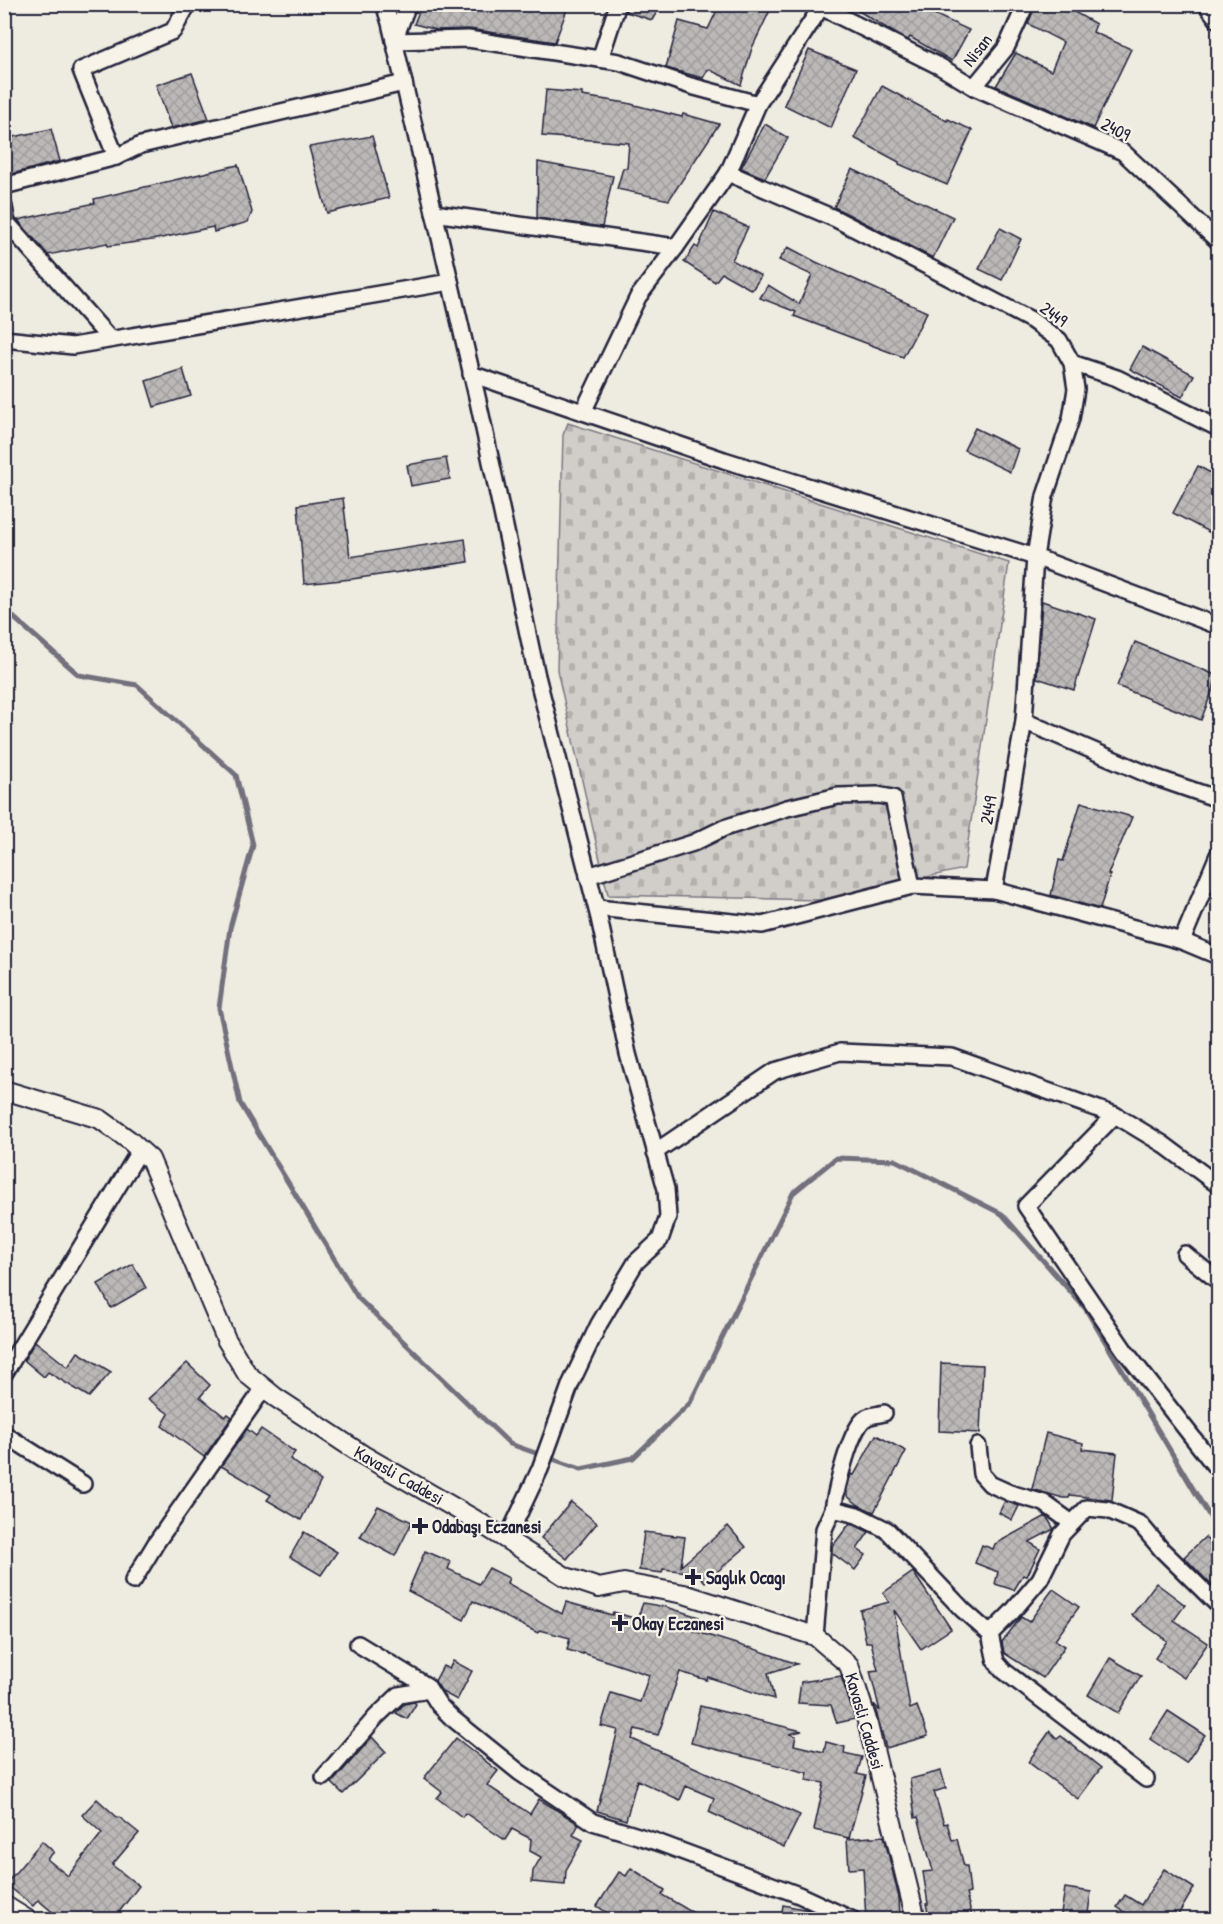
<svg xmlns="http://www.w3.org/2000/svg" width="1223" height="1924" font-family="'Patrick Hand',sans-serif">
	<defs>
		<pattern id="cemetery-stones" width="16" height="16" patternUnits="userSpaceOnUse" patternTransform="scale(1.5)"><rect width="16" height="16" fill="#d1cdc9"/><path d="M2 7V4a2 2 0 0 1 4 0v3zM10 15v-3a2 2 0 0 1 4 0v3z" fill="#b3b0ae"/></pattern>
		<pattern id="building-cross-hatch" width="8" height="8" patternUnits="userSpaceOnUse" patternTransform="scale(1.5)"><rect width="8" height="8" fill="#bbb8b7"/><path d="M0 0l8 8M0 8l8-8" fill="none" stroke="#a09e9e"/></pattern>
	</defs>
	<rect width="100%" height="100%" fill="#eeebe1"/>
	<filter id="ink" filterUnits="userSpaceOnUse"><feTurbulence type="fractalNoise" baseFrequency=".0167" numOctaves="2"/><feDisplacementMap in="SourceGraphic" scale="12" xChannelSelector="R" yChannelSelector="G"/><feConvolveMatrix kernelMatrix="1 2 1 2 8 2 1 2 1" color-interpolation-filters="sRGB"/></filter>
	<g filter="url(#ink)">
		<!-- cemetery -->
		<polygon fill="url(#cemetery-stones)" stroke="#7a7882" stroke-width="1.5" points="568,423 1009,563 964,869 820,900 608,895 557,670 563,435"/>
		<g fill="none" stroke-linecap="round" stroke-linejoin="round">
			<!-- stream -->
			<polyline stroke="#716f7b" stroke-width="5" points="4,609 79,675 137,685 236,775 253,845 230,928 219,1008 240,1103 358,1298 510,1444 581,1469 633,1458 690,1403 793,1193 836,1158 895,1160 1002,1214 1085,1308 1213,1522 1218,1526"/>
		</g>
		<!-- building -->
		<g fill="url(#building-cross-hatch)" stroke="#22223b" stroke-width="1.5">
			<polygon points="422,4 569,4 555,42 469,29 437,30 414,24"/>
			<polygon points="627,4 662,4 652,20 626,12"/>
			<polygon points="720,4 773,4 752,48 741,85 708,69 703,78 666,68 679,21 708,29"/>
			<polygon points="847,4 931,4 927,11 969,30 952,61 910,37 908,40 898,35"/>
			<polygon points="1036,4 1060,4 1096,24 1093,32 1131,49 1093,128 996,86 1016,53 1051,71 1063,42 1028,24"/>
			<polygon points="809,50 856,69 831,128 784,105"/>
			<polygon points="192,73 209,119 171,128 156,85"/>
			<polygon points="882,86 947,121 948,119 972,130 947,185 899,164 899,162 854,138"/>
			<polygon points="546,90 582,93 582,96 627,103 682,117 683,114 719,124 669,200 617,189 623,168 627,168 629,143 542,136"/>
			<polygon points="765,124 788,138 765,178 741,168"/>
			<polygon points="51,129 60,161 8,175 4,164 4,139"/>
			<polygon points="372,136 389,198 327,213 309,147"/>
			<polygon points="538,162 613,176 602,227 537,218"/>
			<polygon points="238,165 252,212 248,222 214,232 213,227 152,240 108,246 107,243 48,255 18,220 95,203 94,199"/>
			<polygon points="852,169 953,217 933,258 834,207"/>
			<polygon points="714,212 748,227 732,260 761,276 752,290 722,273 715,282 684,262 695,246 698,248"/>
			<polygon points="1000,228 1021,239 1002,280 979,269"/>
			<polygon points="788,247 816,262 927,312 903,357 794,316 796,312 760,298 768,285 799,304 812,275 779,260"/>
			<polygon points="1142,347 1194,375 1182,397 1130,369"/>
			<polygon points="183,369 191,396 154,407 146,381"/>
			<polygon points="975,428 1018,449 1010,472 964,450"/>
			<polygon points="446,458 450,479 411,486 407,465"/>
			<polygon points="1198,466 1218,477 1218,537 1173,513"/>
			<polygon points="343,498 350,557 465,539 468,562 352,579 304,584 298,505"/>
			<polygon points="1042,601 1096,619 1074,690 1037,678"/>
			<polygon points="1135,642 1218,676 1201,720 1117,686"/>
			<polygon points="1081,802 1132,817 1108,874 1110,875 1100,909 1051,895 1059,860 1063,861"/>
			<polygon points="133,1264 146,1288 111,1308 98,1284"/>
			<polygon points="35,1341 68,1367 78,1352 111,1372 89,1397 48,1372 44,1377 24,1360"/>
			<polygon points="187,1363 210,1385 200,1397 225,1417 228,1414 232,1417 204,1457 162,1426 169,1414 148,1399"/>
			<polygon points="941,1363 983,1365 980,1433 939,1431"/>
			<polygon points="247,1429 256,1436 261,1429 295,1452 290,1459 321,1481 301,1520 267,1500 271,1495 221,1466"/>
			<polygon points="1046,1433 1083,1443 1082,1449 1117,1453 1112,1500 1070,1495 1069,1498 1063,1498 1032,1489"/>
			<polygon points="876,1435 906,1451 874,1512 860,1506 847,1496 847,1489 851,1474 854,1475"/>
			<polygon points="1005,1501 1019,1506 1012,1520 999,1513"/>
			<polygon points="571,1502 597,1523 567,1559 541,1538"/>
			<polygon points="378,1506 412,1522 395,1556 360,1537"/>
			<polygon points="1046,1516 1054,1529 1029,1542 1040,1549 1027,1576 1023,1575 1014,1590 995,1584 998,1572 975,1563 982,1545 993,1549 995,1544"/>
			<polygon points="850,1523 869,1532 857,1549 866,1555 855,1570 832,1553 832,1547"/>
			<polygon points="728,1526 746,1547 705,1582 697,1573 663,1569 662,1573 639,1570 644,1532 685,1537 681,1566"/>
			<polygon points="304,1532 337,1552 321,1575 290,1557"/>
			<polygon points="1205,1537 1218,1551 1218,1578 1211,1585 1184,1557"/>
			<polygon points="425,1551 451,1562 448,1569 479,1584 489,1568 509,1578 507,1583 562,1614 566,1602 612,1615 613,1612 637,1619 643,1603 666,1607 699,1617 694,1631 749,1648 749,1647 797,1664 768,1673 774,1699 708,1677 707,1680 680,1672 658,1735 635,1729 632,1739 800,1815 784,1847 709,1812 714,1798 686,1786 680,1800 637,1780 626,1820 597,1811 618,1730 601,1726 611,1693 640,1702 649,1675 583,1653 583,1654 567,1650 570,1638 540,1630 538,1633 473,1601 464,1620 408,1591"/>
			<polygon points="913,1572 951,1629 921,1649 894,1610 910,1709 917,1706 928,1736 886,1748 874,1704 880,1711 870,1671 878,1670 871,1642 866,1642 860,1610 889,1602 883,1593"/>
			<polygon points="1156,1583 1185,1605 1174,1620 1208,1643 1184,1678 1155,1658 1167,1641 1132,1615"/>
			<polygon points="1053,1589 1079,1607 1055,1640 1065,1646 1043,1678 1004,1653 1002,1642 1021,1617 1029,1622"/>
			<polygon points="1110,1658 1141,1676 1118,1713 1088,1695"/>
			<polygon points="453,1661 472,1671 457,1700 442,1692 435,1681 443,1666 449,1669"/>
			<polygon points="841,1676 855,1719 837,1723 831,1705 798,1703 801,1682"/>
			<polygon points="414,1702 416,1704 407,1719 396,1713 404,1704"/>
			<polygon points="700,1706 802,1731 789,1734 796,1736 794,1745 824,1752 826,1742 845,1747 844,1753 862,1757 857,1774 866,1776 849,1838 814,1830 824,1783 806,1780 808,1773 691,1743"/>
			<polygon points="1168,1711 1205,1735 1186,1763 1150,1739"/>
			<polygon points="1050,1731 1057,1739 1061,1736 1101,1768 1078,1799 1028,1762"/>
			<polygon points="372,1737 386,1752 343,1794 332,1783"/>
			<polygon points="456,1738 498,1771 487,1785 530,1814 539,1799 579,1824 573,1835 583,1840 566,1870 565,1885 532,1882 533,1871 541,1857 530,1851 531,1839 512,1829 505,1840 465,1813 462,1817 437,1798 442,1792 424,1778"/>
			<polygon points="941,1771 946,1788 934,1792 944,1824 947,1823 952,1840 957,1839 964,1866 967,1866 970,1893 966,1894 973,1920 930,1920 926,1904 928,1904 923,1872 933,1871 918,1817 915,1818 910,1779"/>
			<polygon points="97,1799 118,1818 119,1817 139,1833 112,1865 139,1886 113,1920 62,1920 38,1900 33,1906 6,1884 42,1841 54,1852 47,1859 68,1876 102,1833 82,1815"/>
			<polygon points="884,1836 899,1898 900,1916 897,1916 897,1920 866,1920 863,1868 849,1869 847,1839"/>
			<polygon points="631,1868 665,1890 662,1895 706,1920 618,1920 597,1906 619,1872 626,1876"/>
			<polygon points="1164,1869 1194,1888 1175,1920 1132,1920 1133,1918 1117,1907 1125,1895 1141,1905"/>
			<polygon points="1065,1888 1091,1892 1087,1920 1060,1920"/>
			<polygon points="783,1905 809,1910 821,1916 821,1920 781,1920"/>
		</g>
		<g fill="none" stroke-linecap="round" stroke-linejoin="round">
			<!-- minor casing -->
			<g stroke="#22223b" stroke-width="20">
				<g id="minor">
					<polyline points="384,4 390,23 478,401 537,676 599,918 628,1054 666,1189 668,1217 660,1240 636,1262 599,1324 571,1383 540,1469 507,1539"/>
					<polyline points="408,4 394,41 468,39 619,62 691,86 758,104"/>
					<polyline points="823,4 758,104 728,173 836,219 1031,320 1059,340 1072,363 1076,389 1071,419 1045,496 1035,557 1024,721 994,890"/>
					<polyline points="1206,4 1218,20"/>
					<polyline points="821,7 939,66 974,87 1123,152 1218,241"/>
					<polyline points="600,59 618,4"/>
					<polyline points="974,87 1006,48 1026,4"/>
					<polyline points="116,157 81,70 173,31 188,4"/>
					<polyline points="4,186 116,157 141,145 404,83"/>
					<polyline points="4,207 7,223 110,339"/>
					<polyline points="434,213 676,247 728,173"/>
					<polyline points="4,339 73,346 450,282"/>
					<polyline points="1072,363 1117,378 1218,428"/>
					<polyline points="471,374 724,460 1035,557 1218,626"/>
					<polyline points="583,412 638,297 676,247"/>
					<polyline points="1024,721 1154,777 1218,799"/>
					<polyline points="588,876 693,843 724,828 787,808 838,796 878,795 893,798 912,886"/>
					<polyline points="597,908 762,925 912,886 994,890 1182,941 1218,956"/>
					<polyline points="1182,941 1218,855"/>
					<polyline points="1115,1115 1026,1206 1125,1351 1218,1470"/>
					<polyline points="655,1152 775,1071 840,1052 952,1057 1115,1115 1163,1144 1218,1185"/>
					<polyline points="1185,1254 1218,1281"/>
					<polyline points="4,1374 140,1150"/>
					<polyline points="4,1434 83,1484"/>
					<polyline points="978,1446 981,1474 990,1484 1010,1493 1044,1503 1072,1523"/>
					<path d="M833,1509C836,1491 850,1427 866,1418C870,1415 878,1415 884,1413"/>
					<polyline points="133,1581 156,1543 264,1388"/>
					<polyline points="815,1636 824,1529 833,1509 857,1515 887,1530 963,1610 990,1634"/>
					<polyline points="358,1644 427,1686 439,1705 452,1718 519,1772 593,1822 657,1842 799,1895 853,1920"/>
					<polyline points="324,1777 376,1717 399,1695 429,1690"/>
					<polyline points="1146,1779 1004,1671 996,1662 990,1634 1012,1612 1040,1579 1062,1534 1087,1508 1108,1510 1140,1524 1162,1550 1218,1605"/>
				</g>
			</g>
			<!-- tertiary casing -->
			<g stroke="#22223b" stroke-width="22">
				<g id="tertiary">
					<polyline points="4,1090 100,1119 129,1140 150,1159 226,1339 247,1374 275,1397 363,1455 474,1519 566,1577 599,1588 624,1583 684,1594 815,1636 849,1665 866,1717 916,1920"/>
					<polyline points="4,1905 28,1920"/>
				</g>
			</g>
			<!-- minor -->
			<use href="#minor" stroke="#f7f3e8" stroke-width="15"/>
			<!-- tertiary -->
			<use href="#tertiary" stroke="#f7f3e8" stroke-width="18"/>
		</g>
	</g>
	<!-- markers -->
	<g fill="#22223b" stroke="#f7f3e8" stroke-width="2">
		<path d="M417 1517h6v6h6v6h-6v6h-6v-6h-6v-6h6z"/>
		<path d="M690 1568h6v6h6v6h-6v6h-6v-6h-6v-6h6z"/>
		<path d="M617 1614h6v6h6v6h-6v6h-6v-6h-6v-6h6z"/>
	</g>
	<g text-anchor="middle" dominant-baseline="central" stroke-width="4.5" stroke-linejoin="round" paint-order="stroke">
		<!-- street labels -->
		<g font-size="18" fill="#22223b" stroke="#f7f3e8">
			<text transform="translate(977 50) rotate(-52)">Nisan</text>
			<text transform="translate(1116 129) rotate(27)">2409</text>
			<text transform="translate(1054 314) rotate(36)">2449</text>
			<text transform="translate(988 810) rotate(-80)">2449</text>
			<text transform="translate(399 1475) rotate(30)">Kavasli Caddesi</text>
			<text transform="translate(865 1721) rotate(74)">Kavasli Caddesi</text>
		</g>
		<!-- poi labels -->
		<g font-size="18" font-weight="bold" fill="#22223b" stroke="#f7f3e8" text-anchor="start">
			<text x="432" y="1526">Odabaşı Eczanesi</text>
			<text x="706" y="1577">Saglık Ocagı</text>
			<text x="632" y="1623">Okay Eczanesi</text>
		</g>
	</g>
	<!-- margin -->
	<rect width="1223" height="1924" fill="none" stroke="#f7f3e8" stroke-width="24"/>
	<rect x="12" y="12" width="1199" height="1900" fill="none" stroke="#22223b" stroke-width="2" filter="url(#ink)"/>
</svg>
